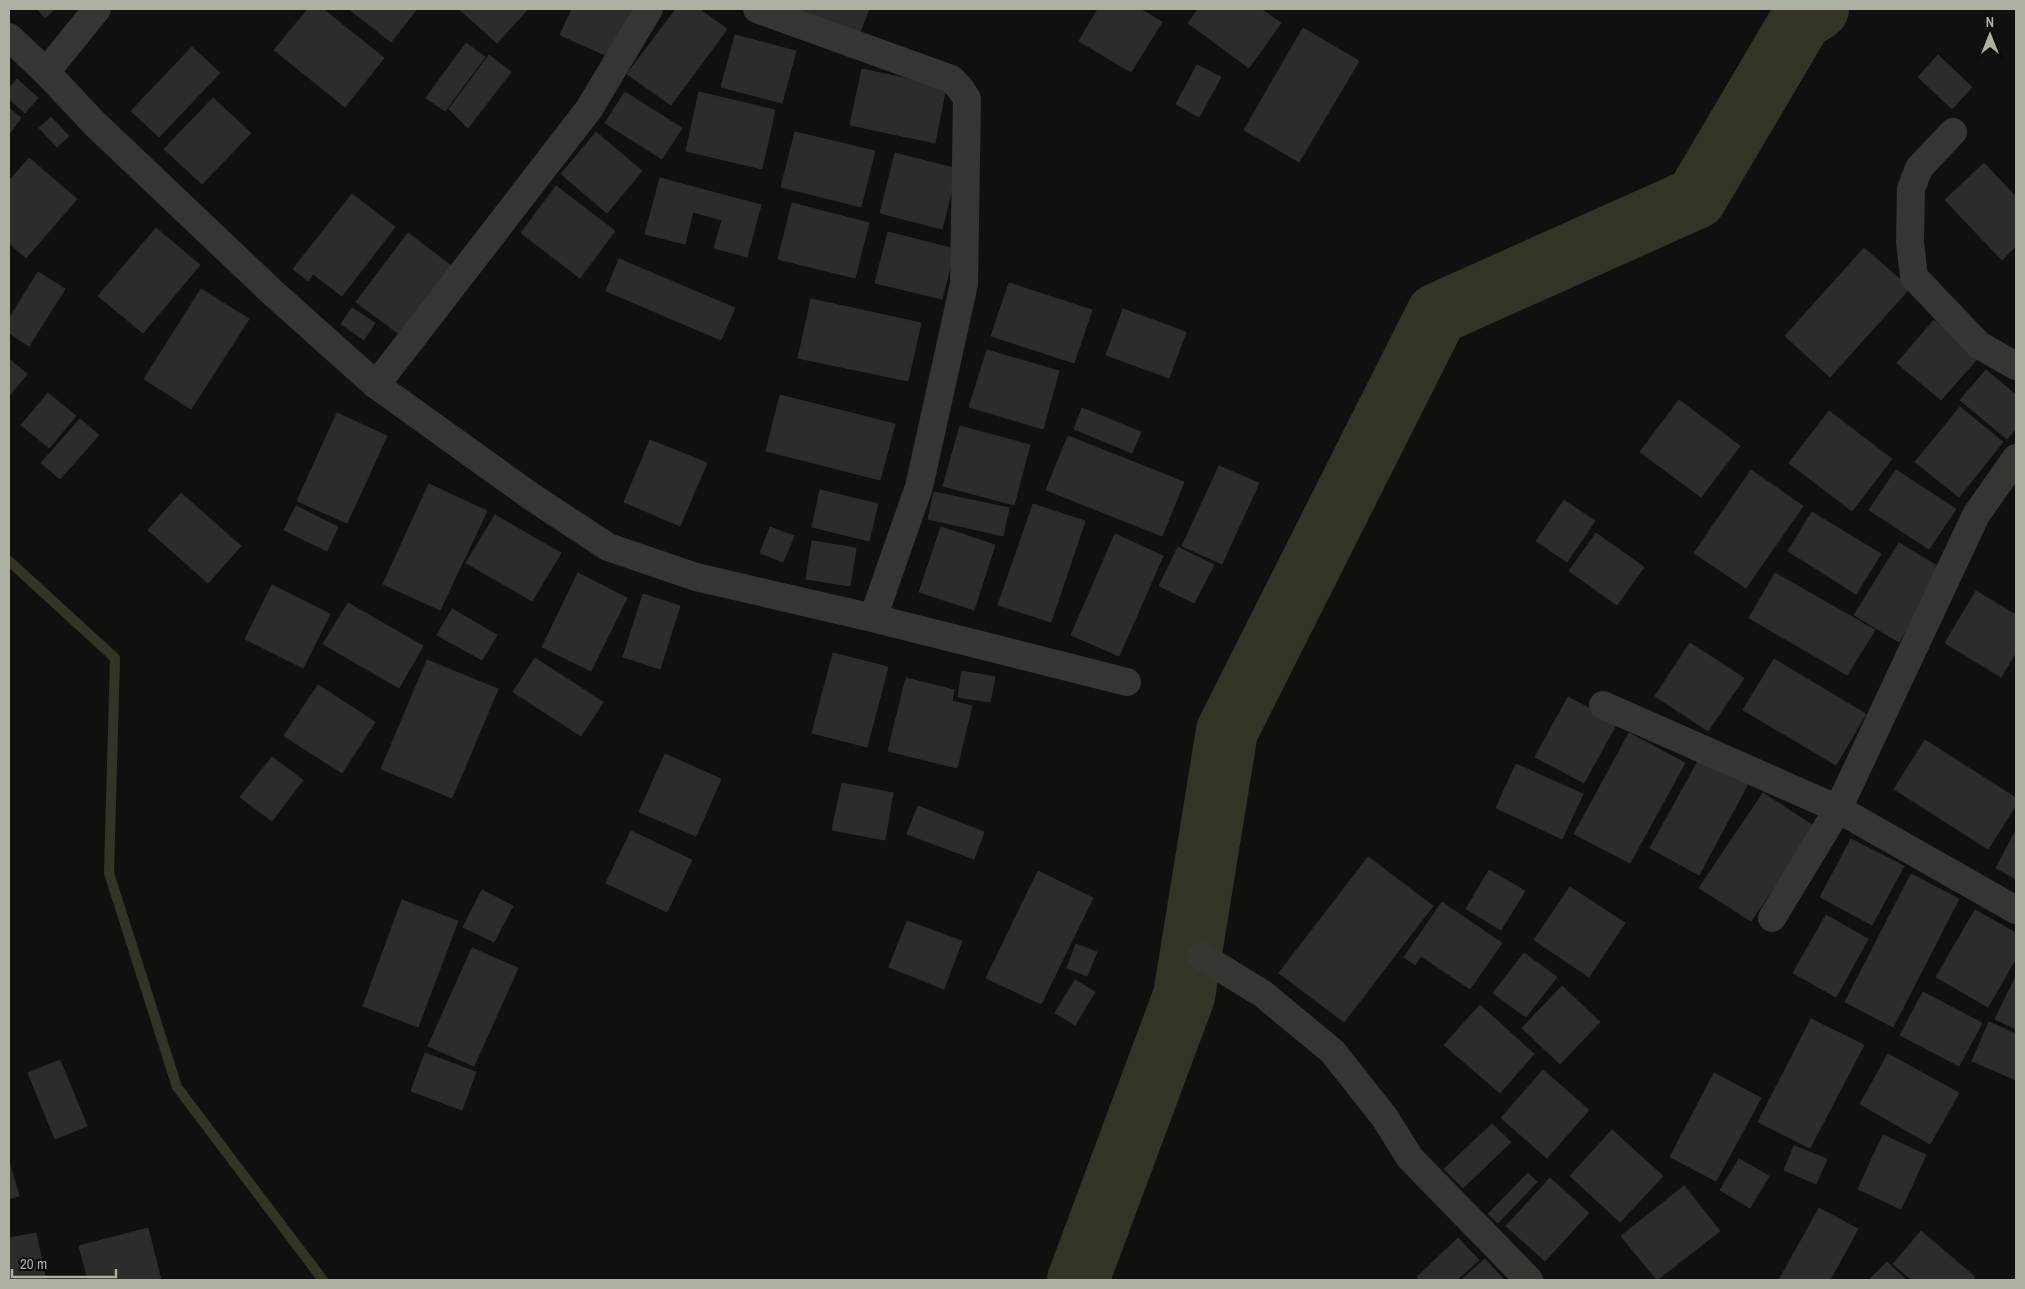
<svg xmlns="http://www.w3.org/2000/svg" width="2025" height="1289" font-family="'Archivo Narrow',sans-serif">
	<rect width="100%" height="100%" fill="#10110f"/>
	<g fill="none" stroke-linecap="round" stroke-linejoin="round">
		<!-- stream -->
		<polyline stroke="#333426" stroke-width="10" points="9,561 115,658 109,873 177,1087 323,1280"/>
		<!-- river -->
		<polyline stroke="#333426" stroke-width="62" points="1078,1280 1184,996 1227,731 1437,314 1696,198 1801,20 1818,9"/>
	</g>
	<!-- building -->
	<g fill="#2b2d2a" stroke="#2b2d29">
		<polygon points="37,9 55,9 45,18"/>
		<polygon points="308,9 323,9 384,58 345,107 274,50"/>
		<polygon points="349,9 417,9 391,42"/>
		<polygon points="459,9 528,9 497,43"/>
		<polygon points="572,9 634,9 612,58 560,35"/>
		<polygon points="676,9 699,9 727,29 671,105 627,74"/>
		<polygon points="800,9 869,9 857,40 797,17"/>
		<polygon points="1098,9 1140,9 1162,22 1131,72 1079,41"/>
		<polygon points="1198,9 1261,9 1281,23 1249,68 1188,23"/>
		<polygon points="1303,28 1359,61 1299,162 1244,130"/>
		<polygon points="735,35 796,51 782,103 721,87"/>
		<polygon points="466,43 485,57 445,111 426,98"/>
		<polygon points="192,47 220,73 159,137 131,111"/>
		<polygon points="489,55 511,72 468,128 449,109"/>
		<polygon points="1938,55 1972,87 1952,109 1918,77"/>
		<polygon points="1197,65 1221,77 1199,117 1176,104"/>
		<polygon points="862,69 946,87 935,143 850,125"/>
		<polygon points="17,79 38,98 25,113 9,99 9,88"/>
		<polygon points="625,92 682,128 662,159 605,123"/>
		<polygon points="699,92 775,110 762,169 686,151"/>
		<polygon points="213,98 251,133 202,184 164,149"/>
		<polygon points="9,108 21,118 9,134"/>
		<polygon points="51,117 69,136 57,147 39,128"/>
		<polygon points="596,132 642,171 607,213 561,174"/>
		<polygon points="795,132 875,151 861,207 781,187"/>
		<polygon points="895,153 957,169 942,229 880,213"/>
		<polygon points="29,158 77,199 26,258 9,243 9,181"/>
		<polygon points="1984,163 2016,197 2016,246 2002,260 1945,200"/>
		<polygon points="660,178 761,205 747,257 714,248 722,220 693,212 685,244 645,234"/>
		<polygon points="556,186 615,231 580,278 521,233"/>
		<polygon points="352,194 395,227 342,296 313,274 308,281 293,269"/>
		<polygon points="792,203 869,223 855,278 778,259"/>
		<polygon points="156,228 200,265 143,333 98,296"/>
		<polygon points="888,232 955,249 942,299 875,283"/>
		<polygon points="408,233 458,271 406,339 356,302"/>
		<polygon points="1864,248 1910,288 1830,377 1785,336"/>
		<polygon points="619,259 735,308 721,340 606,291"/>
		<polygon points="38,272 65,289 29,346 9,333 9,319"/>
		<polygon points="1009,283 1092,310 1074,363 991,336"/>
		<polygon points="201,289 249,319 191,409 144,379"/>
		<polygon points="811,299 921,323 908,381 798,358"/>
		<polygon points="352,308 375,323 364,340 341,324"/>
		<polygon points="1123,309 1186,332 1169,378 1106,355"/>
		<polygon points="1934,320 1978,358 1941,400 1897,363"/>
		<polygon points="987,350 1059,371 1043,429 969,407"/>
		<polygon points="9,359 27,374 9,396"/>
		<polygon points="1986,370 2016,395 2016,428 2007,439 1960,400"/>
		<polygon points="48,393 76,416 49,448 21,425"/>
		<polygon points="780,395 895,424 880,480 766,451"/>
		<polygon points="1679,400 1740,446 1701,497 1640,452"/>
		<polygon points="1960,407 2003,442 1959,497 1915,462"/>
		<polygon points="1082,408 1141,432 1132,453 1074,429"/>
		<polygon points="1829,411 1892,459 1852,511 1789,463"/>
		<polygon points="337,413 387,436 347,523 297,501"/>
		<polygon points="80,419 99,435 60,479 41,463"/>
		<polygon points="960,426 1030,445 1014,505 943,486"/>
		<polygon points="1068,436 1184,482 1162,536 1046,490"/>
		<polygon points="650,440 707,463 680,526 624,502"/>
		<polygon points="1219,466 1259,483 1222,564 1182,546"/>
		<polygon points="1751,470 1803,506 1746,588 1694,553"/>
		<polygon points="1896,470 1956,509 1929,549 1869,510"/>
		<polygon points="429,484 487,511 440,610 383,584"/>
		<polygon points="820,490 878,504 869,541 812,527"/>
		<polygon points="934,492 1009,508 1003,536 928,519"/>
		<polygon points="181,493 241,546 208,583 148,530"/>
		<polygon points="1564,500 1595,521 1567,562 1536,541"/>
		<polygon points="1033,504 1085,521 1051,622 998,605"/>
		<polygon points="296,506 338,527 327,551 284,530"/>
		<polygon points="1812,512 1881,554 1856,594 1788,551"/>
		<polygon points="495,515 561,553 532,601 466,563"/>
		<polygon points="770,527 794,536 783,562 760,553"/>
		<polygon points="941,527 995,545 974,610 919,592"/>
		<polygon points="1596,533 1644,567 1617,605 1569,571"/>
		<polygon points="1115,534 1163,556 1119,656 1071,635"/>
		<polygon points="812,541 856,548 850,586 806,579"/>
		<polygon points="1899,543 1944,570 1899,642 1854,615"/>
		<polygon points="1178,547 1214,565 1194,603 1159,586"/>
		<polygon points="578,573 627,598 591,671 542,647"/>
		<polygon points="1775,573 1875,630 1847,675 1749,618"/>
		<polygon points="272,585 330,614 303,668 245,639"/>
		<polygon points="1976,591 2016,615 2016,652 2001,677 1945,643"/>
		<polygon points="643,594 680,606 660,669 623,657"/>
		<polygon points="348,603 423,646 399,688 323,644"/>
		<polygon points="452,609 497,635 482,660 437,635"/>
		<polygon points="1690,643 1744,678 1708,731 1655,696"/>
		<polygon points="833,653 888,667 867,747 812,733"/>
		<polygon points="535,658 603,702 581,736 513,692"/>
		<polygon points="1774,659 1866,714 1836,765 1743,710"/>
		<polygon points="427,660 498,689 452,798 381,769"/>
		<polygon points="962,671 995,677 990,702 958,697"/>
		<polygon points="906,678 954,690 952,701 972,706 957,768 888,751"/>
		<polygon points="318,685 375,722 342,773 284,736"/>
		<polygon points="1568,697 1617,723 1584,783 1535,757"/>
		<polygon points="1629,733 1685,763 1630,863 1574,834"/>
		<polygon points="1925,740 2016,798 2016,805 1988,849 1894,789"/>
		<polygon points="665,754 721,779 696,836 639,812"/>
		<polygon points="1702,754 1750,780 1699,875 1650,848"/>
		<polygon points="272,757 303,780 272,821 240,797"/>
		<polygon points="1516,764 1583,794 1562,839 1496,808"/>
		<polygon points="842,783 893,793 885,840 832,830"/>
		<polygon points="1763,793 1815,827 1751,921 1699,888"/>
		<polygon points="918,806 984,832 974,859 907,834"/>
		<polygon points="2016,830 2016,879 1996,868"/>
		<polygon points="631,831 692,860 667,912 606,883"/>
		<polygon points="1851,839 1904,866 1872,925 1820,897"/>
		<polygon points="1368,857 1433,906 1344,1022 1279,973"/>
		<polygon points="1489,870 1525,891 1501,930 1466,909"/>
		<polygon points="1038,871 1093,898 1041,1004 986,978"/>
		<polygon points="1911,874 1959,899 1893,1027 1845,1002"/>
		<polygon points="1570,887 1625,923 1589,977 1534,940"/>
		<polygon points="482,890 513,906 494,942 463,927"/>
		<polygon points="402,900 458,921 418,1027 363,1006"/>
		<polygon points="1442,902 1502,943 1470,989 1421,956 1415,965 1404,957"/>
		<polygon points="1975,910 2016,933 2016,958 1988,1007 1936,977"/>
		<polygon points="1826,915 1868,939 1836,997 1793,973"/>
		<polygon points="907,921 962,941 944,989 889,967"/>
		<polygon points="1076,944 1097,952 1087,976 1067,968"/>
		<polygon points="472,948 518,968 474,1066 428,1046"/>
		<polygon points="1524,953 1557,977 1526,1017 1493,993"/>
		<polygon points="2016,976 2016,1029 1995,1019"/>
		<polygon points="1075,980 1095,992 1075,1025 1055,1013"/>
		<polygon points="1562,986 1600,1022 1560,1064 1522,1028"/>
		<polygon points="1923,992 1982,1023 1959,1066 1900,1035"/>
		<polygon points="1480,1005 1534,1054 1500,1093 1444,1045"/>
		<polygon points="1811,1019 1864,1045 1810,1148 1758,1122"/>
		<polygon points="1989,1022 2016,1034 2016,1080 1972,1061"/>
		<polygon points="425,1053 476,1072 462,1110 411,1091"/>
		<polygon points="1888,1054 1959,1093 1930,1144 1860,1104"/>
		<polygon points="60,1060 87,1126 55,1139 28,1073"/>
		<polygon points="1543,1070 1589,1110 1547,1158 1501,1118"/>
		<polygon points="1714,1073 1761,1098 1716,1181 1670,1157"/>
		<polygon points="1492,1124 1511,1142 1463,1188 1444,1169"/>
		<polygon points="1612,1130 1663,1176 1620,1222 1570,1176"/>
		<polygon points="1883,1135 1926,1155 1901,1209 1858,1189"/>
		<polygon points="1794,1146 1827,1159 1816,1184 1784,1170"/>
		<polygon points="1739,1159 1769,1176 1750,1208 1720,1190"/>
		<polygon points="9,1162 19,1196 9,1199"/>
		<polygon points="1528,1173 1537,1182 1498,1223 1488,1214"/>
		<polygon points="1550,1178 1589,1213 1545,1261 1506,1226"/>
		<polygon points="1684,1186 1720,1231 1657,1280 1621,1236"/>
		<polygon points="1819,1208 1858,1229 1830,1280 1779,1280"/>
		<polygon points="148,1228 161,1280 88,1280 79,1246"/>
		<polygon points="1921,1231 1975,1277 1972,1280 1912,1280 1893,1264"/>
		<polygon points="36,1233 46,1280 9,1280 9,1238"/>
		<polygon points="1458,1238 1479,1260 1457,1280 1420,1280 1417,1277"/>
		<polygon points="1485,1259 1504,1280 1461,1280"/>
		<polygon points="1887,1262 1906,1280 1869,1280"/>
	</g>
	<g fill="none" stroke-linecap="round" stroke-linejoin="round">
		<!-- minor -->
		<g stroke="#333631" stroke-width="28">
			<polyline points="757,9 951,79 960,88 967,99 964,284 919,487 873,618"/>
			<polyline points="9,37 46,72 95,124 272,292 376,385 532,497 608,547 696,577 873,618 1127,682"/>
			<polyline points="46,72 97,9"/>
			<polyline points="1953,132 1919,168 1911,189 1910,242 1914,277 1979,345 2016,366"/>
			<polyline points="376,385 589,109 649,9"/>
			<polyline points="1603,705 1838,809 2016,910"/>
			<polyline points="1772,918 1838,809 1976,515 2016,458"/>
			<polyline points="1201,956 1263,994 1333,1052 1385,1118 1410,1158 1529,1280"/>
		</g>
	</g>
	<!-- border -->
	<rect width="2025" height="1289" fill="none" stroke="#acb1a1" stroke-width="20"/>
	<!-- north arrow -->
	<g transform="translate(1990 35)" stroke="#0b0c0a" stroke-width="4" paint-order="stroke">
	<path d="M0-4L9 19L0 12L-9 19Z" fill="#acb1a1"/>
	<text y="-8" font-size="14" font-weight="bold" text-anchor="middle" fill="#acb1a1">N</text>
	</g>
	<!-- scale -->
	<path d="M12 1269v8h104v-8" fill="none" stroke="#acb1a1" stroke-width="2.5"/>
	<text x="20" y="1269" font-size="15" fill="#acb1a1" stroke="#0b0c0a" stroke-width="4" paint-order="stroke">20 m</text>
</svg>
